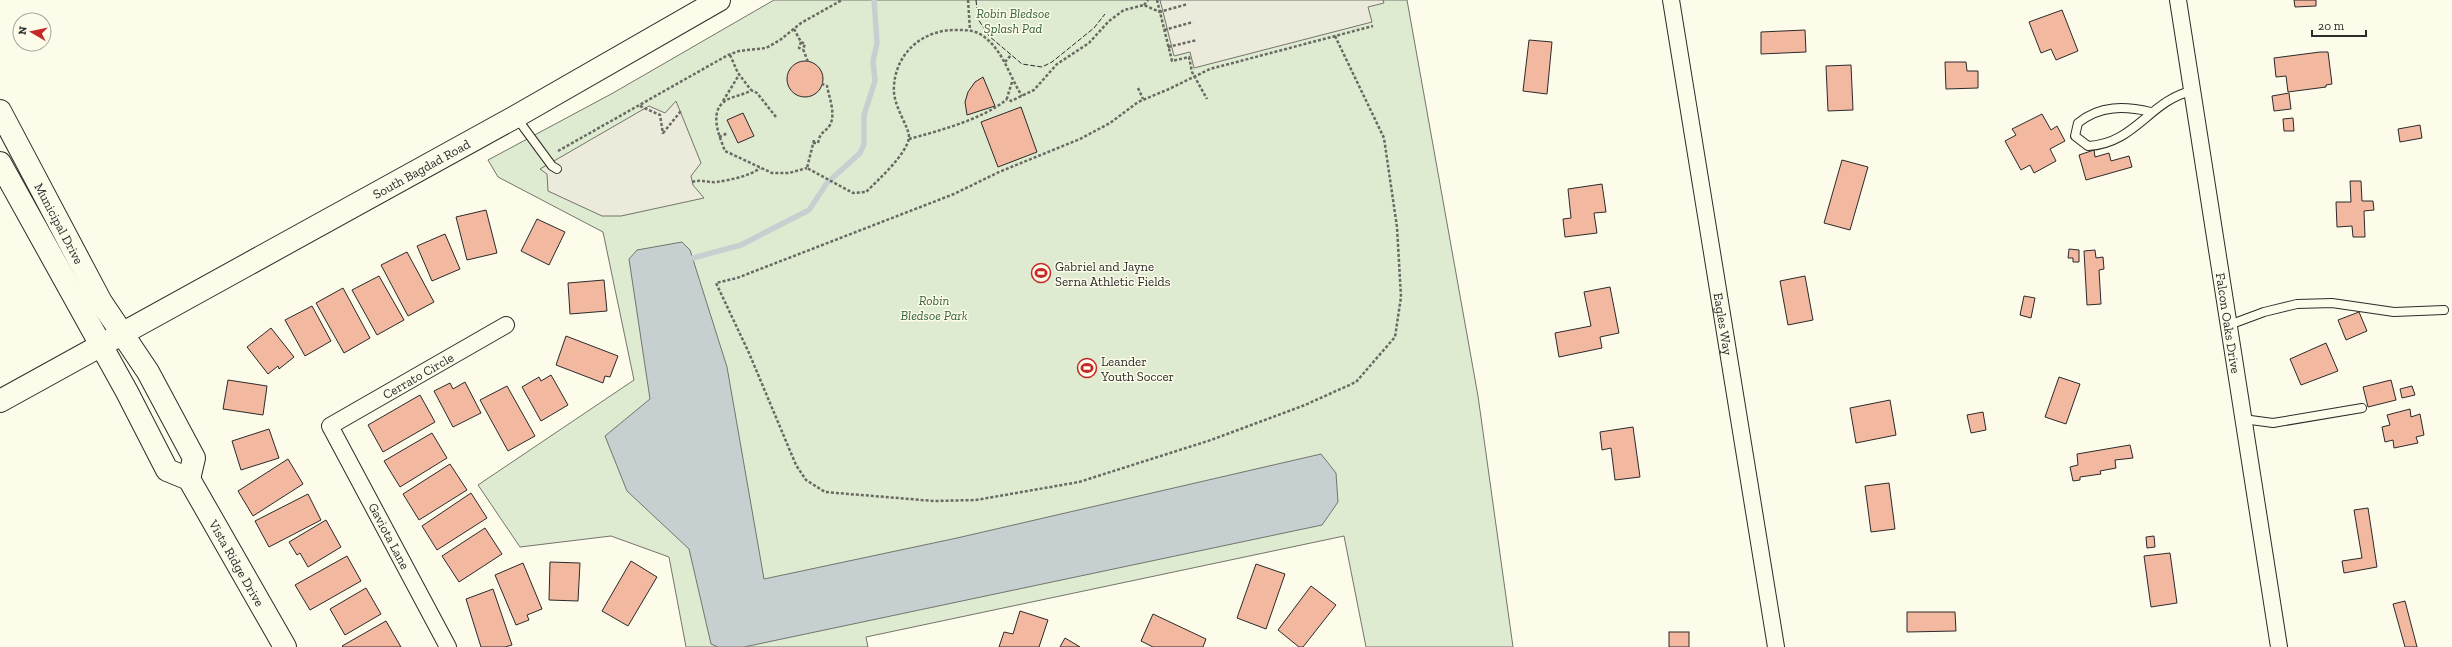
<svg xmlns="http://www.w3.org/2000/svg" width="2452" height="647" font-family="'Zilla Slab',serif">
	<rect width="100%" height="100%" fill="#fdfbea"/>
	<!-- green -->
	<polygon fill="#deebd1" stroke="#74746e" points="774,0 1407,0 1478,396 1513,647 1366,647 1344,536 866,637 868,647 686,647 669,557 611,536 520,547 478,485 634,380 603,232 498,177 488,160 613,93"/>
	<!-- parking -->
	<g fill="#eceadb" stroke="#74746e">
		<polygon points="1160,0 1383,0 1384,3 1368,7 1372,22 1194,68 1190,52 1174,56"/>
		<polygon points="676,101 701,163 691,176 693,185 704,198 621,216 602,216 548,191 547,174 540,169 649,106 665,113"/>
	</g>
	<!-- water -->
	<polygon fill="#c7d0d0" stroke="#74746e" points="682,242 690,250 727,367 764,579 957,538 1321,454 1336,473 1338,502 1322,525 744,647 718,647 711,644 689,549 627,491 605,436 650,399 629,259 637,250"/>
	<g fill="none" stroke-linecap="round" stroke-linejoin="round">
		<!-- stream -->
		<polyline stroke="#c7d0d0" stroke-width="5.5" points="693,258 741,245 809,210 827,183 860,153 864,144 864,115 875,81 873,61 877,43 874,0"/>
	</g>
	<!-- building -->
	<g fill="#f2b8a0" stroke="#2b2b2b">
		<polygon points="2294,0 2316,0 2316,6 2295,7"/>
		<polygon points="2062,10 2078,51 2056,60 2051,49 2041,53 2029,22"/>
		<polygon points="1805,30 1806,52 1761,54 1761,32"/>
		<polygon points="1529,40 1552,42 1547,94 1523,91"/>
		<polygon points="2320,52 2328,52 2332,84 2326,85 2326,87 2288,92 2286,76 2276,77 2274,58"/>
		<circle cx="805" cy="79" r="18"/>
		<polygon points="1945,62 1966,62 1967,71 1978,71 1978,88 1946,89"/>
		<polygon points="1851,65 1853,110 1828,111 1826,66"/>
		<polygon points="983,77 995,106 967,115 965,102 968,92 975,82"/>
		<polygon points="2289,93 2291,109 2274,111 2272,96"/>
		<polygon points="1021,107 1037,152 998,167 981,122"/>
		<polygon points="743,113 754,136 738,143 727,120"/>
		<polygon points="2042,114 2051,130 2057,126 2065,141 2050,149 2056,161 2034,173 2030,165 2021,170 2005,141 2016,135 2012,129"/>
		<polygon points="2293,118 2294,131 2284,131 2283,119"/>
		<polygon points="2420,125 2422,138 2400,142 2398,129"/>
		<polygon points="2094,150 2095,157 2109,153 2111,161 2129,156 2132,167 2086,180 2079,155"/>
		<polygon points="1842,160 1868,167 1850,230 1824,223"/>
		<polygon points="2350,181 2361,181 2362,201 2373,201 2374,210 2364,211 2365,237 2353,237 2352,226 2337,227 2336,202 2351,202"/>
		<polygon points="1602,184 1606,212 1594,213 1597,233 1565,237 1563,219 1571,218 1568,189"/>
		<polygon points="486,210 497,253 467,260 456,217"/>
		<polygon points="537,219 565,232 549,265 521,251"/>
		<polygon points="445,234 460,269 432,281 417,246"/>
		<polygon points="2069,249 2079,250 2079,262 2073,262 2073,258 2068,258"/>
		<polygon points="2095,250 2096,258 2103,257 2104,269 2099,270 2101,304 2087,305 2084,251"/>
		<polygon points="407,252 434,302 408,316 381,265"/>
		<polygon points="379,276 404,320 377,335 352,290"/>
		<polygon points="1805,276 1813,320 1788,325 1780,281"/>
		<polygon points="604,280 607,311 570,314 568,283"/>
		<polygon points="1610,287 1619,333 1600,337 1602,348 1559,357 1555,333 1591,326 1584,292"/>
		<polygon points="343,288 370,338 344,353 316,303"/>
		<polygon points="2024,296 2035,298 2031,318 2020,315"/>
		<polygon points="312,306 331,341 305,356 285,320"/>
		<polygon points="2359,312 2367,331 2346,340 2338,320"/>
		<polygon points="271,328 294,357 279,369 278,366 268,374 247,347"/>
		<polygon points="566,336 618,356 610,377 605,376 603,383 556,365"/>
		<polygon points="2326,343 2338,371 2301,385 2290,359"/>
		<polygon points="551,375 568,405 541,421 522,387 539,377 541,381"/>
		<polygon points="2059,377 2080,384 2066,424 2045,417"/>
		<polygon points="228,380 267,386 263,415 223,409"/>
		<polygon points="2391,380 2396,400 2368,407 2363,387"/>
		<polygon points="465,382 481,413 453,427 434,391 450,383 453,389"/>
		<polygon points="507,386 535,436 508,451 480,400"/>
		<polygon points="2412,386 2415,395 2402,398 2400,389"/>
		<polygon points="420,395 435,422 383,452 368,425"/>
		<polygon points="1890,400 1896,435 1856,443 1850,408"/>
		<polygon points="2410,409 2411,417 2420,414 2424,435 2416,437 2418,443 2394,448 2393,440 2385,442 2382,427 2390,425 2387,415"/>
		<polygon points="1983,412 1986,430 1971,433 1967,415"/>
		<polygon points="1633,427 1640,477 1615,480 1611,448 1602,450 1600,432"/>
		<polygon points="269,429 279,458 241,470 232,441"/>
		<polygon points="432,433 447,458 400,487 384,461"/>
		<polygon points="2130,445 2133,458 2115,460 2116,468 2100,471 2101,474 2080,477 2080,480 2073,481 2070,467 2078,465 2077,454"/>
		<polygon points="288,459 303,484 253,516 238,491"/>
		<polygon points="450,464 467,490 419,520 403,494"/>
		<polygon points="1889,483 1895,529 1871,532 1865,486"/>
		<polygon points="471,493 487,518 437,550 422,526"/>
		<polygon points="308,494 321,520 269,547 255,521"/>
		<polygon points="2368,508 2377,567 2344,573 2342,561 2362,558 2354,510"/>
		<polygon points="326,520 341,547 308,567 300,553 297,555 289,542"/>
		<polygon points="485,528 502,554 459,582 442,556"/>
		<polygon points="2154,536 2155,547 2147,548 2146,537"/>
		<polygon points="2170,553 2177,603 2151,607 2144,556"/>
		<polygon points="347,556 361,581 310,610 295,585"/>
		<polygon points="631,561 657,577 628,626 602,611"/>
		<polygon points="550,562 580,563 578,601 549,600"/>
		<polygon points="523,563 542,609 527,615 529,620 516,625 495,575"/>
		<polygon points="1256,564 1285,574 1266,629 1237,618"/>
		<polygon points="1311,586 1336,605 1303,647 1299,647 1278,630"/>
		<polygon points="366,588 381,614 345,635 330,609"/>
		<polygon points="493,589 512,645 505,647 481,647 466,599"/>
		<polygon points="2405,601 2417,647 2405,647 2393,604"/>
		<polygon points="1020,611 1048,620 1039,647 999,647 1004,632 1013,634"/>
		<polygon points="1907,612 1955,612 1956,631 1907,632"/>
		<polygon points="1153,614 1206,639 1203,647 1153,647 1141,641"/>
		<polygon points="386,621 401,647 343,647 342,646"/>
		<rect x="1669" y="632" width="20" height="15"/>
		<polygon points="1065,638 1080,647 1060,647"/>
	</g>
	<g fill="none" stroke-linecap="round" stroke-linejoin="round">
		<!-- lane casing -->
		<g stroke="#2b2b2b" stroke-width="10">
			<g id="lane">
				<path d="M2151,112C2125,106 2100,105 2078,123L2075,136L2088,146C2135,144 2150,100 2192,91"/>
				<polyline points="516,117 552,166 557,169"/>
				<polyline points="2229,325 2264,312 2297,304 2332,303 2394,312 2444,310"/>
				<polyline points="2243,419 2273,423 2362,408"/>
			</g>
		</g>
		<!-- street casing -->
		<g stroke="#2b2b2b" stroke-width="18">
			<g id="street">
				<path id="s1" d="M1671,0L1776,647"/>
				<path id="s2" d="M2178,0L2279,647"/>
				<path id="s3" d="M448,647L330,426L506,325"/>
			</g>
		</g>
		<!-- secondary casing -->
		<g stroke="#2b2b2b" stroke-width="24">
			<g id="secondary">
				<path id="s4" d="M0,111L101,302L148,372L194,458L189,479"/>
				<path id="s5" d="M0,163L127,392L167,470L189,479L285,647"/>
				<path id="s6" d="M0,401L515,117L719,0"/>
			</g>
		</g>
		<!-- path -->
		<g stroke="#6a6964" stroke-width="2.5" stroke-dasharray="3 2" stroke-linecap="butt">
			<polyline points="968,0 970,30"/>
			<polyline points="1157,0 1172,61 1189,57 1192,72 1207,99"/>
			<polyline points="1144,5 1148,0"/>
			<polyline points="1159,12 1188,4"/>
			<polyline points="794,29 801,42 805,44 803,49 808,62"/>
			<polyline points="1164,30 1193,22"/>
			<polyline points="1335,36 1384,138 1397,227 1401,297 1395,337 1356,382 1305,405 1211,440 1079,482 976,500 934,501 825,492 806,480 796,465 749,353 716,283 737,278 954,194 999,172 1080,139 1110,123 1138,102 1169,89 1210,69 1373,26"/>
			<polyline points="801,42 799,48 803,49"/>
			<polyline points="1168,47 1197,40"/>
			<polyline points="730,55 738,73 751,90"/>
			<polyline points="1005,62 1011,55"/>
			<polyline points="1012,82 1007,98 1011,101 1034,90 1057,64 1089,43 1109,21 1124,10 1144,5 1160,12"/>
			<polyline points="1138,88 1143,99"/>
			<polyline points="723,101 739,75"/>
			<polyline points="640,106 660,115 663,134"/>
			<path d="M776,117L757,93L751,90C746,94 738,95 731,98C707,107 718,133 725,151L772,173H789L807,168"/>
			<polyline points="663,133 681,111"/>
			<polyline points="719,137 728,133"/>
			<path d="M909,139C938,131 984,119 1007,99"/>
			<path d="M814,140L807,168L853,193L866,192C878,180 906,155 909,138C910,127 892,106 894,86C896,52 924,29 957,30C965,30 973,30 980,34C1003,48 1009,76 1022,96"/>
			<path d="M813,143H818C820,131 825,133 830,125C836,114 829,97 827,86L822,84"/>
			<polyline points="558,151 728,55 739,51 766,48 780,40 801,23 842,0"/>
			<path d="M692,182C703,179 708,183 717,182C730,180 750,176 760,168"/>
		</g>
		<!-- lane -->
		<use href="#lane" stroke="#fdfbea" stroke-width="8"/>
		<!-- street -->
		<use href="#street" stroke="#fdfbea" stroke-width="16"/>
		<!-- secondary -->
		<use href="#secondary" stroke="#fdfbea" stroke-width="22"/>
		<!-- fence -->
		<polyline stroke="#2b2b2b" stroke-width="1" stroke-dasharray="5 2" stroke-linecap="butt" points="976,0 978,19 989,36 1022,64 1042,67 1052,62 1094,28 1105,14"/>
	</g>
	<!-- icons -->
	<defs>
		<g id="stadium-ring" transform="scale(1)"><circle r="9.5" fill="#fdfbea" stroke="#c62828" stroke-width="1.5"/><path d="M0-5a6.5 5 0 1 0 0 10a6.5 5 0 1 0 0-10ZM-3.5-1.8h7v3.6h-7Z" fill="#c62828"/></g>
	</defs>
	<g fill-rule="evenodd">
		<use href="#stadium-ring" x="1041" y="273"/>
		<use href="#stadium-ring" x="1087" y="368"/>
	</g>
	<g text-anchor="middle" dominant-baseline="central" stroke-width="3" stroke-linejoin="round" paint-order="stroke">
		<!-- park labels -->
		<g font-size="13" font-style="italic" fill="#34623c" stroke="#fdfbea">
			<text x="1013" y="13">Robin Bledsoe<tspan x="1013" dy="15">Splash Pad</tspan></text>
			<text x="934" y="300">Robin<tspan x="934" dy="15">Bledsoe Park</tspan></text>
		</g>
		<!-- street labels -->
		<g font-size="13" fill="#2b2b2b" stroke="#fdfbea">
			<text stroke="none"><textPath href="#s6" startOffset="481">South Bagdad Road</textPath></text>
			<text stroke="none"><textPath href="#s4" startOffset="127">Municipal Drive</textPath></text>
			<text stroke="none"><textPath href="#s1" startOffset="328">Eagles Way</textPath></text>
			<text stroke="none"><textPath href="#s2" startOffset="327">Falcon Oaks Drive</textPath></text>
			<text stroke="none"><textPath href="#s3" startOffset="352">Cerrato Circle</textPath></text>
			<text transform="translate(389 536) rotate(62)">Gaviota Lane</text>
			<text stroke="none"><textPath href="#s5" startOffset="470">Vista Ridge Drive</textPath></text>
		</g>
		<!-- poi labels -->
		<g font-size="13" fill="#2b2b2b" stroke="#fdfbea" text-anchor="start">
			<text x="1055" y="266">Gabriel and Jayne<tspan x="1055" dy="15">Serna Athletic Fields</tspan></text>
			<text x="1101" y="361">Leander<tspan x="1101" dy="15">Youth Soccer</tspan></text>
		</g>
	</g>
	<!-- north arrow -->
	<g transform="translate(32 32) rotate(279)"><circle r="19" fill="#fdfbea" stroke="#a9a89e"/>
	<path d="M0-3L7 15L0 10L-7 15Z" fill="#c62828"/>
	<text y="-6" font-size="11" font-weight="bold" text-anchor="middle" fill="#2b2b2b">N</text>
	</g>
	<!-- scale -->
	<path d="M2312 30v6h54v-6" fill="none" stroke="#2b2b2b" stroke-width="2"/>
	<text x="2318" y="30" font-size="12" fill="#2b2b2b" stroke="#fdfbea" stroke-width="3" paint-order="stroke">20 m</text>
</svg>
